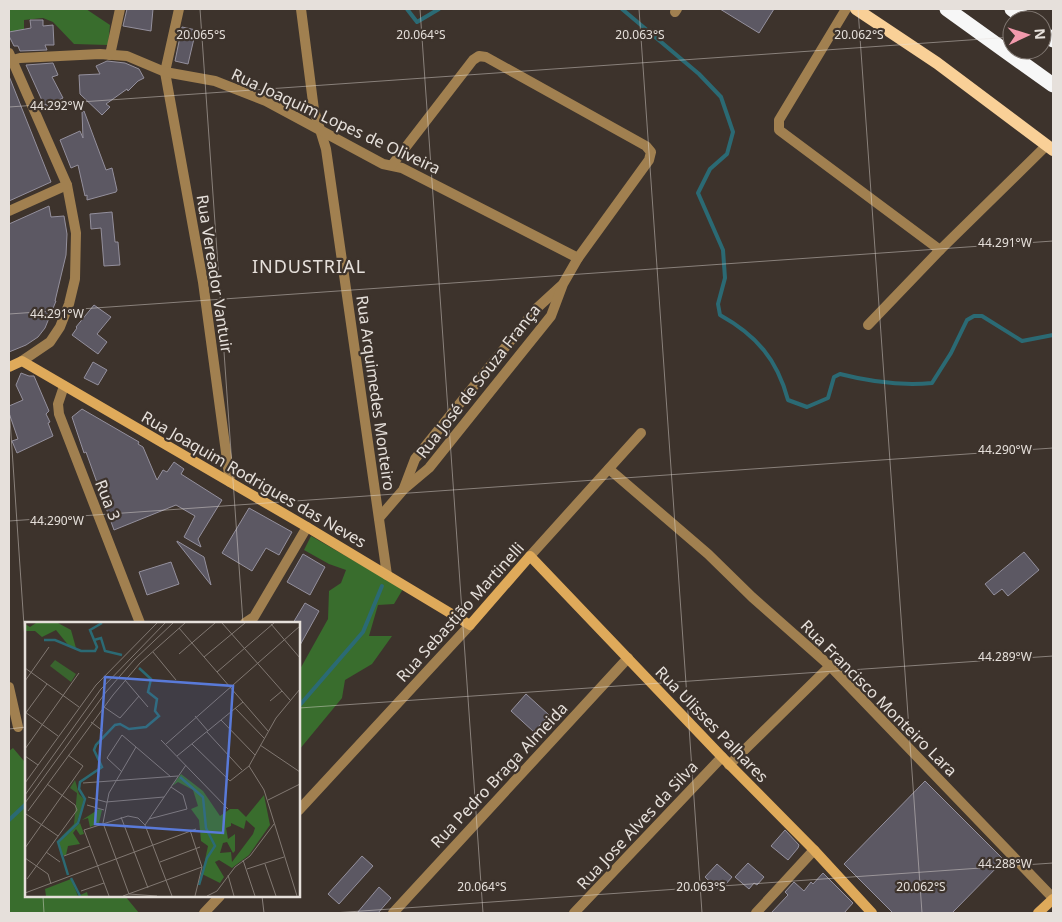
<svg xmlns="http://www.w3.org/2000/svg" width="1062" height="922" font-family="'Noto Sans',sans-serif">
	<rect width="100%" height="100%" fill="#3d332c"/>
	<!-- forest -->
	<g fill="#396d2d">
		<polygon points="9,9 86,9 110,25 108,45 74,44 53,22 43,18 24,20 24,30 11,32 9,28"/>
		<polygon points="311,536 403,589 394,604 378,605 369,636 392,636 372,664 345,680 342,698 299,750 299,671 328,619 329,591 341,583 346,570 329,564 304,550"/>
		<polygon points="13,748 24,761 26,760 26,896 125,896 139,913 9,913 9,751"/>
	</g>
	<g fill="none" stroke-linecap="round" stroke-linejoin="round">
		<!-- stream -->
		<g stroke="#2b6a74" stroke-width="4">
			<polyline points="407,9 417,22 439,9"/>
			<path d="M622,9L699,74L721,97L733,132L727,154L710,169L698,193L723,250L725,278L718,304L720,315C756,335 777,359 788,400L807,407L828,398L834,377L840,374C871,382 899,386 932,383L951,353L967,320L974,316H982L1022,341L1053,335"/>
			<polyline points="299,706 363,632 382,586"/>
			<polyline points="9,820 26,804"/>
		</g>
	</g>
	<!-- building -->
	<g fill="#5c5863" stroke="#94909d">
		<polygon points="127,9 153,9 151,31 123,26"/>
		<polygon points="720,9 774,9 759,33"/>
		<polygon points="30,20 43,20 43,26 53,25 54,45 45,45 47,50 20,51 18,46 14,46 9,36 9,32 31,28"/>
		<polygon points="182,27 196,30 188,64 175,61"/>
		<polygon points="107,61 125,63 139,69 144,78 138,81 128,91 127,89 106,104 110,107 102,115 80,94 79,75 100,74 96,66"/>
		<polygon points="53,63 58,75 52,77 63,98 45,107 26,65"/>
		<polygon points="9,76 51,182 9,201"/>
		<polygon points="84,111 106,170 112,168 117,190 116,192 87,200 87,195 85,196 78,165 71,168 60,140 80,131 83,138 82,112"/>
		<polygon points="49,206 51,217 64,216 67,234 66,255 55,301 56,301 45,328 38,337 26,345 9,352 9,224"/>
		<polygon points="112,212 115,242 118,242 120,265 104,266 101,228 91,229 90,214"/>
		<polygon points="94,305 111,317 97,334 107,342 98,354 72,335 77,328 76,327"/>
		<polygon points="93,362 107,370 98,385 84,378"/>
		<polygon points="21,373 29,376 34,376 49,411 46,414 50,422 48,423 53,436 17,453 12,441 18,439 9,413 9,406 23,400 16,385"/>
		<polygon points="82,409 139,442 138,444 143,447 157,480 163,470 167,472 174,462 184,469 181,474 222,500 198,539 201,547 184,537 195,516 176,505 114,530 86,452 84,453 72,417"/>
		<polygon points="249,508 292,532 279,555 266,548 252,571 222,553"/>
		<polygon points="177,541 204,557 211,585 177,542"/>
		<polygon points="1024,552 1039,570 1008,596 1002,589 994,595 985,584"/>
		<polygon points="303,554 325,567 310,595 287,582"/>
		<polygon points="171,562 179,584 147,595 139,572"/>
		<polygon points="305,603 319,611 299,647 299,623 293,623"/>
		<polygon points="526,694 549,715 534,732 511,711"/>
		<polygon points="925,781 1004,860 952,913 893,913 844,864"/>
		<polygon points="785,830 799,845 798,848 788,860 771,846"/>
		<polygon points="362,856 373,866 339,904 328,894"/>
		<polygon points="748,863 764,877 757,885 754,883 749,889 735,877"/>
		<polygon points="717,864 732,877 720,891 705,877"/>
		<polygon points="823,873 853,903 844,913 771,913 788,895 785,892 794,882 804,891 811,882 813,884"/>
		<polygon points="379,887 391,898 378,913 357,913"/>
	</g>
	<g fill="none" stroke-linecap="round" stroke-linejoin="round">
		<!-- street -->
		<g stroke="#a18050" stroke-width="10">
			<polyline points="179,9 165,72 203,282 230,482"/>
			<polyline points="301,9 314,110 326,149 387,575"/>
			<polyline points="846,9 779,120 779,130 940,250"/>
			<polyline points="675,12 677,9"/>
			<polyline points="9,53 67,185 76,233 75,279 69,304 60,327 50,342 22,361"/>
			<polyline points="110,55 120,9"/>
			<polyline points="9,61 20,58 100,54 127,56 165,72 215,81 266,101 383,164 402,168 578,258"/>
			<polyline points="9,211 67,185"/>
			<polyline points="868,325 940,250 1047,145"/>
			<polyline points="64,386 58,404 59,414 140,623"/>
			<polyline points="609,469 708,554 752,597 830,666 1053,898"/>
			<polyline points="404,488 415,459 537,308 561,286"/>
			<polyline points="379,518 404,489 429,468 551,316 563,284 578,258 649,160 651,152 646,146 486,57 479,56 473,60 392,165"/>
			<polyline points="530,556 641,433"/>
			<polyline points="245,623 254,617 307,527"/>
			<polyline points="9,687 18,727"/>
			<polyline points="729,765 830,666"/>
			<polyline points="299,810 470,625"/>
			<polyline points="204,913 220,896"/>
			<polyline points="393,913 628,658"/>
			<polyline points="574,913 722,757"/>
			<polyline points="756,913 814,850"/>
		</g>
		<!-- secondary -->
		<g stroke="#dfaa5a" stroke-width="10">
			<polyline points="9,367 22,361 307,527 470,625 530,556 722,757 814,850 872,913"/>
			<polyline points="1038,913 1053,899"/>
		</g>
		<!-- primary -->
		<polyline stroke="#f9d097" stroke-width="12" points="856,9 937,63 1053,150"/>
		<!-- highway -->
		<g stroke="#f7f7f7" stroke-width="15">
			<polyline points="947,9 1053,85"/>
			<polyline points="1012,9 1027,20"/>
			<polyline points="1042,32 1053,40"/>
		</g>
	</g>
	<!-- ticks -->
	<path fill="none" stroke="#e6e0db" stroke-width="1" stroke-opacity="0.45" d="M200,9L243,623M420,9L483,913M639,9L702,913M858,9L922,913M1042,35L1053,34M9,107L1012,37M9,314L1053,241M9,405L26,655M9,521L1053,448M299,708L1053,656M9,729L26,727M43,896L44,913M262,896L264,913M333,913L1053,863"/>
	<g text-anchor="middle" dominant-baseline="central" stroke-width="4.5" stroke-linejoin="round" paint-order="stroke">
		<!-- street labels -->
		<g font-size="16" fill="#e6e0db" stroke="#3d332c">
			<text transform="translate(336 121) rotate(25)">Rua Joaquim Lopes de Oliveira</text>
			<text transform="translate(215 274) rotate(81)">Rua Vereador Vantuir</text>
			<text transform="translate(478 381) rotate(-52)">Rua José de Souza França</text>
			<text transform="translate(376 393) rotate(82)">Rua Arquimedes Monteiro</text>
			<text transform="translate(254 479) rotate(30)">Rua Joaquim Rodrigues das Neves</text>
			<text transform="translate(108 500) rotate(69)">Rua 3</text>
			<text transform="translate(460 612) rotate(-48)">Rua Sebastião Martinelli</text>
			<text transform="translate(879 698) rotate(45)">Rua Francisco Monteiro Lara</text>
			<text transform="translate(712 724) rotate(46)">Rua Ulisses Palhares</text>
			<text transform="translate(499 775) rotate(-47)">Rua Pedro Braga Almeida</text>
			<text transform="translate(637 825) rotate(-47)">Rua Jose Alves da Silva</text>
		</g>
		<!-- neighbourhood labels -->
		<g font-size="18" letter-spacing="1" fill="#e6e0db" stroke="#3d332c">
			<text x="309" y="266">INDUSTRIAL</text>
		</g>
	</g>
	<!-- overview -->
	<g transform="translate(25 622)">
		<rect width="275" height="275" fill="#3d332c"/>
		<path d="M30,38L51,52L46,60L25,44ZM50,158L54,172L59,177L56,188L51,203L34,217L49,202L52,171L45,166Z" fill="#39642e"/>
		<path d="M11,1H33L46,8L51,26L44,24L31,8L17,15L10,9H0V2L5,5ZM156,152L178,169L195,194L205,187H213L221,195L239,173L245,203L224,233L207,246L194,238L190,240L199,255L195,261L177,252L183,224L176,219L174,198L166,187L173,184L168,168L153,160L147,164ZM221,198L230,206L228,212L207,240L206,230L195,231L198,221L202,220L208,231L210,229V212L203,217L201,206L206,204V201L219,207ZM74,187L77,188L74,201L65,205L63,196L57,198ZM55,201L59,212L55,213L51,207L48,211L55,222L43,224L41,233L36,234L34,220ZM46,257L53,274L62,270L63,274H21L20,267Z" fill="#396d2d" fill-rule="evenodd"/>
		<path fill="none" stroke="#2b6a74" stroke-width="2.5" d="M19,18H30L56,29H70L72,25L65,8L77,1M69,18L76,16L80,29L97,33M155,155L178,175L181,206L190,224L182,236L174,263M43,253L33,220L53,201L60,177L54,167L55,160L77,145L69,128L71,123L90,103L95,102L104,107L121,105L134,94L130,89L132,77L123,70L126,57L114,46M46,256L55,274"/>
		<path fill="none" stroke="#817872" stroke-width="1" d="M197,1L265,78M246,2L275,36M154,6L243,109M128,30L151,58M154,32L190,1M179,35L220,1M0,46L54,85M192,50L249,1M100,58L123,85M0,59L24,25M245,79L257,69M79,85L95,96L114,74M210,86L239,116M0,90L33,114M0,92L22,62M170,94L183,109M196,98L230,133M66,100L78,109M182,110L217,148M136,118L203,187M141,122L275,4M167,122L205,159L224,144L251,96L275,67M235,123L275,150M111,125L84,171L78,201L104,272L132,274M0,127L54,51M0,134L13,143M152,134L218,80M224,144L239,168L272,274M97,150L82,136L97,113L146,155M0,161L71,63L132,1M58,161L153,154M0,173L76,67L140,1M63,175L81,180L139,175M243,178L275,162M0,181L81,70L109,38L148,1M62,183L79,188M3,189L88,73L115,41L160,1M1,192L33,214M96,195L123,266M124,197L162,187L158,173L146,165M120,203L161,143M165,208L177,245L170,274M0,226L58,144L43,133M21,230L35,240M39,234L65,224M0,236L23,252L26,262M218,238L230,274M135,240L175,225M240,242L251,274M222,247L259,235M203,253L209,274M2,257L52,188L50,183L22,162M56,269L79,261M0,271L171,207M84,274L59,208L103,194L113,196L120,203L147,274M98,274L177,245M182,274L192,269L210,245L225,234L249,202"/>
		<path fill="#597ad9" fill-opacity="0.15" stroke="#597ad9" stroke-width="2.5" d="M80,55L208,64L198,211L70,202Z"/>
		<rect width="275" height="275" fill="none" stroke="#e6e0db" stroke-width="2.5"/>
	</g>
	<g font-size="12" text-anchor="middle" fill="#e6e0db" stroke="#3d332c" stroke-width="4.5" stroke-linejoin="round" paint-order="stroke">
		<text x="201" y="39">20.065°S</text>
		<text x="421" y="39">20.064°S</text>
		<text x="640" y="39">20.063°S</text>
		<text x="859" y="39">20.062°S</text>
		<text x="57" y="110">44.292°W</text>
		<text x="1005" y="247">44.291°W</text>
		<text x="57" y="318">44.291°W</text>
		<text x="1005" y="454">44.290°W</text>
		<text x="57" y="525">44.290°W</text>
		<text x="1005" y="661">44.289°W</text>
		<text x="1005" y="868">44.288°W</text>
		<text x="482" y="891">20.064°S</text>
		<text x="701" y="891">20.063°S</text>
		<text x="921" y="891">20.062°S</text>
	</g>
	<!-- border -->
	<rect width="1062" height="922" fill="none" stroke="#e6e0db" stroke-width="20"/>
	<!-- north arrow -->
	<g transform="translate(1027 35) rotate(86)"><circle r="24" fill="#3d332c" stroke="#817872"/>
	<path d="M0-4L9 19L0 12L-9 19Z" fill="#f29aad"/>
	<text y="-8" font-size="14" font-weight="bold" text-anchor="middle" fill="#e6e0db">N</text>
	</g>
</svg>
